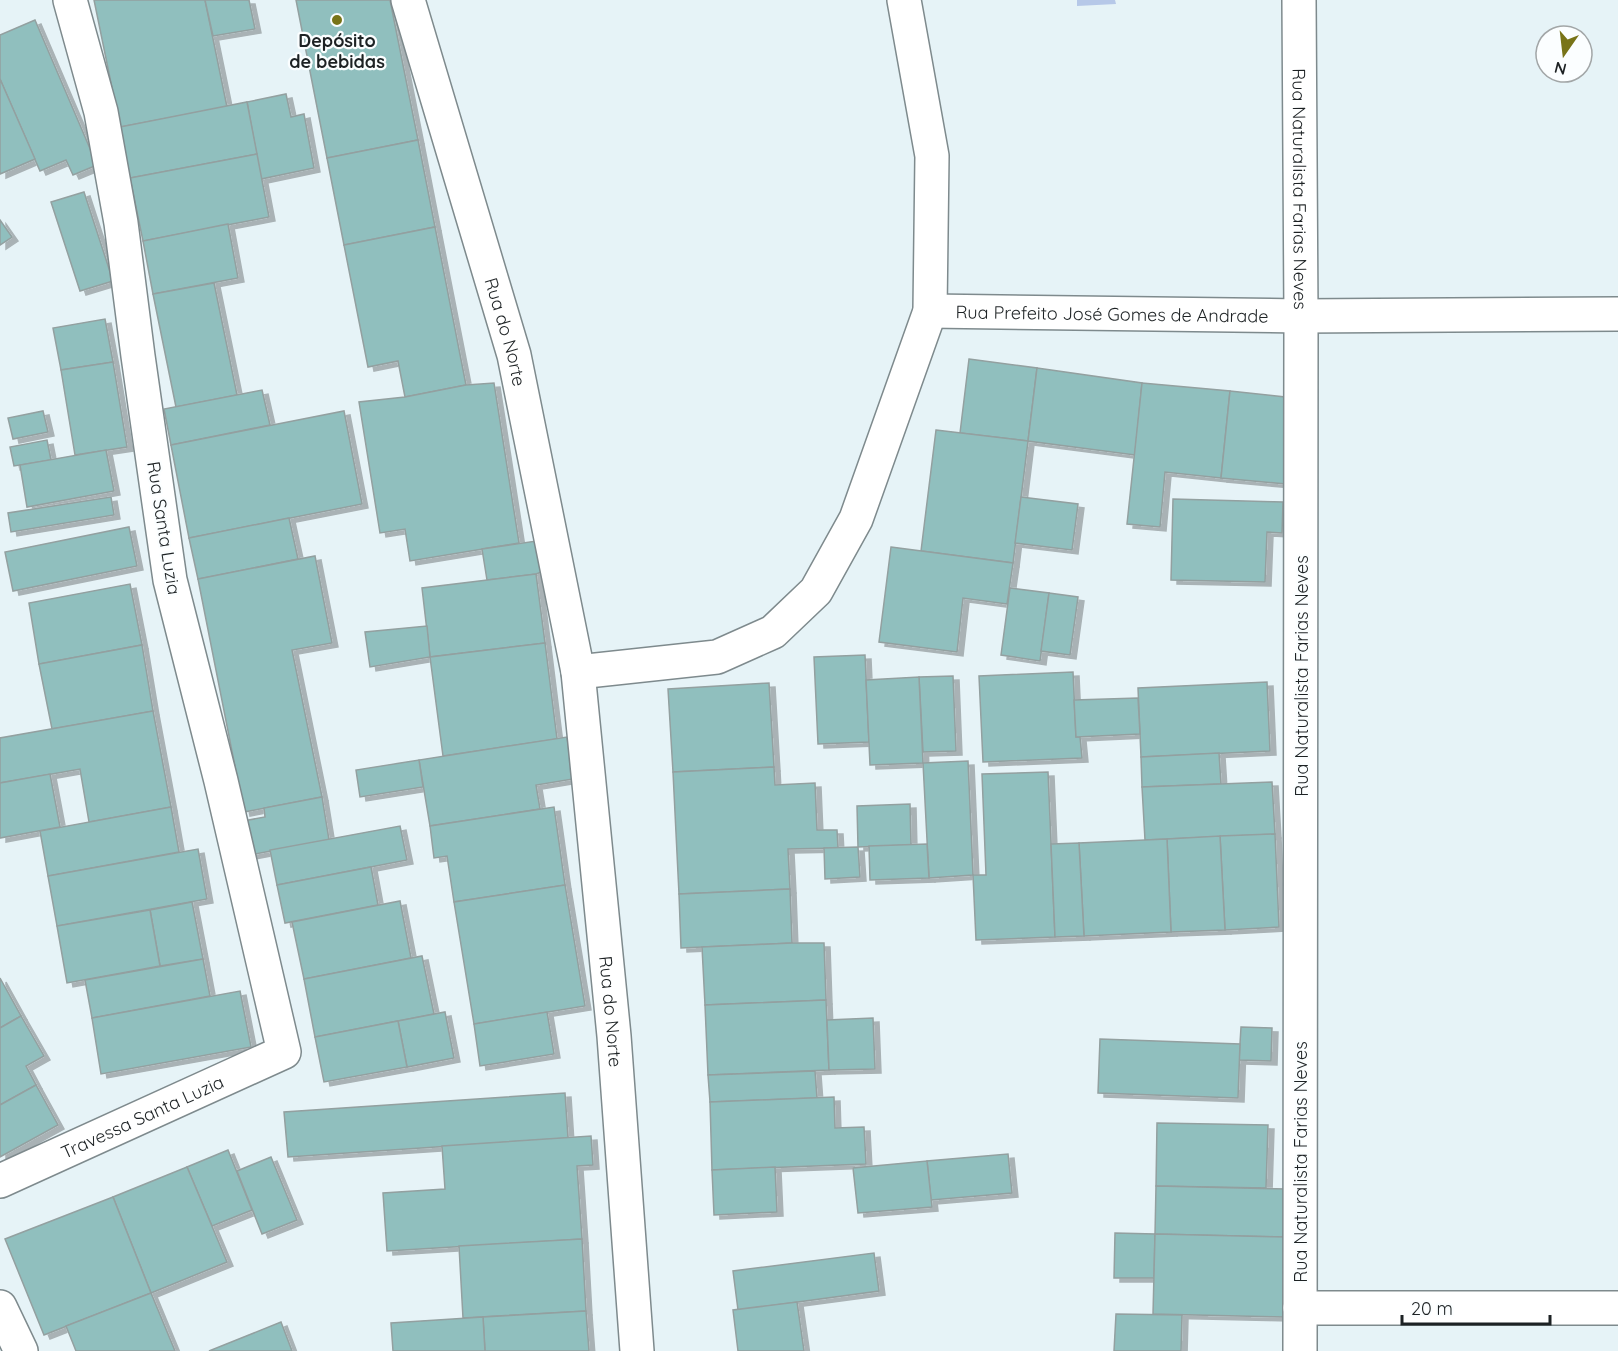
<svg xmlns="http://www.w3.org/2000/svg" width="1618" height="1351" font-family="Quicksand,sans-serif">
	<defs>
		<filter id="shadow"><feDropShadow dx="6" dy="4" stdDeviation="0" flood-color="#0004"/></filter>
	</defs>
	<rect width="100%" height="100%" fill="#e6f3f7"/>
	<!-- water -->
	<polygon fill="#b6c8e8" points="1077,0 1115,0 1116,4 1077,6"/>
	<!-- building -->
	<g fill="#90bfbe" stroke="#93a0a0" stroke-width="1.5" filter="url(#shadow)">
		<polygon points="94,0 205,0 227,107 120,127"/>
		<polygon points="205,0 249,0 255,29 213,36"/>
		<polygon points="296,0 390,0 418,140 327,158"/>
		<polygon points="35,20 97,165 73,175 66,160 40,171 0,79 0,35"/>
		<polygon points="0,79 35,159 0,174"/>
		<polygon points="286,94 291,117 304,114 314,168 261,179 247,102"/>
		<polygon points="247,102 257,154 130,178 120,127"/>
		<polygon points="418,140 435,227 344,245 327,158"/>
		<polygon points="257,154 269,217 143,241 130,178"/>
		<polygon points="84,192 113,281 80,291 51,202"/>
		<polygon points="0,220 12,237 0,245"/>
		<polygon points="228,224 238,278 153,294 143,241"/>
		<polygon points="435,227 466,385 405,397 398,361 368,367 344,245"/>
		<polygon points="214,283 237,395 176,407 153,294"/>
		<polygon points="105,319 113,362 61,370 53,328"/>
		<polygon points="969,359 1037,368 1028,441 960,433"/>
		<polygon points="113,362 127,447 75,455 61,370"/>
		<polygon points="1037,368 1142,383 1135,455 1028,441"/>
		<polygon points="494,383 519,543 410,561 405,529 380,533 359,402 405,397 466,385"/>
		<polygon points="1142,383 1230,391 1221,478 1165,472 1160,527 1127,524"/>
		<polygon points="262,390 270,425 171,445 164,409"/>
		<polygon points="1230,391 1294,398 1286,484 1221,478"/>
		<polygon points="43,411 48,432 13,439 8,418"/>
		<polygon points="344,411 362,504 189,538 171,445"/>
		<polygon points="936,430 1028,441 1013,563 921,551"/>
		<polygon points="47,440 51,460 14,466 10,447"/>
		<polygon points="106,450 114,491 27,507 20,465"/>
		<polygon points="111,497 114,515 11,532 8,513"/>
		<polygon points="1021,497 1078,504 1072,550 1015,543"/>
		<polygon points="1173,499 1283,502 1282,533 1267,532 1265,582 1171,580"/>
		<polygon points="289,518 298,559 198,579 189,538"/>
		<polygon points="129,527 137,566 13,591 5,552"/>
		<polygon points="543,540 547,570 536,574 487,580 482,549"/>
		<polygon points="891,547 1013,563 1007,604 963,598 957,652 879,642"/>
		<polygon points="315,556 332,643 292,650 322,797 244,812 198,579"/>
		<polygon points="536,574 545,643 430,657 422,588"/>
		<polygon points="130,584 142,645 39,664 29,603"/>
		<polygon points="1010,588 1049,593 1040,661 1001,655"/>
		<polygon points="1049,593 1078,597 1070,655 1041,651"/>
		<polygon points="427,626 430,657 370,667 365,632"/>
		<polygon points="545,643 557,739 443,756 430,657"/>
		<polygon points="142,645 153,711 52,729 39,664"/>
		<polygon points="865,655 869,742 818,744 814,657"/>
		<polygon points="1073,672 1076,737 1080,737 1082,758 983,762 979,676"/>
		<polygon points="953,676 956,751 923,752 919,677"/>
		<polygon points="919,677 923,763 870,765 866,680"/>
		<polygon points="1267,682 1270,751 1141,757 1138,688"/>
		<polygon points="769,683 774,767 673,772 668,689"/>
		<polygon points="1138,698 1140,734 1076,737 1074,700"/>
		<polygon points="153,711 171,807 89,822 80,769 0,783 0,738"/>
		<polygon points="567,737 573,779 536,785 540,809 430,826 419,760"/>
		<polygon points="1219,753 1221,784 1142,787 1141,757"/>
		<polygon points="419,760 423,787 360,797 356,770"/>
		<polygon points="968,761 973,875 929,878 923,763"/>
		<polygon points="774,767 775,785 815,783 817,830 837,830 838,848 788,849 790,889 679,894 673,772"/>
		<polygon points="1048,772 1055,937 976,940 973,875 986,875 982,774"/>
		<polygon points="50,774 60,827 0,838 0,783"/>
		<polygon points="1272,782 1275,834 1145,840 1142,787"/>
		<polygon points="322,797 329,840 250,855 243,821 265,817 264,808"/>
		<polygon points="910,804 911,845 858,847 857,806"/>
		<polygon points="171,807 179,852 48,876 40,831"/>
		<polygon points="554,807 565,885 454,902 447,856 434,858 430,826"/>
		<polygon points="400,826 407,860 277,885 270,850"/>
		<polygon points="1275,834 1279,927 1225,930 1220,836"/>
		<polygon points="1220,836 1225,930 1171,932 1167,839"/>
		<polygon points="1167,839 1171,932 1084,936 1079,843"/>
		<polygon points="1079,843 1084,936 1055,937 1051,844"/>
		<polygon points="927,844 929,878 870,880 869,846"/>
		<polygon points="858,847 860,877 825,879 824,848"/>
		<polygon points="198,849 207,899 57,926 48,876"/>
		<polygon points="371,867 378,905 285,923 277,885"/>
		<polygon points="565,885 585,1006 474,1024 454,902"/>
		<polygon points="790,889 792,943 681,948 679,894"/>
		<polygon points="400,901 411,958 304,979 292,922"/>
		<polygon points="192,902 203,959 160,966 150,910"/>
		<polygon points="150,910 160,966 67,983 57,926"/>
		<polygon points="792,943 824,943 826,1000 705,1005 702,947"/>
		<polygon points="422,956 434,1014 315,1037 304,979"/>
		<polygon points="203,959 210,996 92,1018 85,980"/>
		<polygon points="0,978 21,1016 0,1028"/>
		<polygon points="240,991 251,1047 101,1074 92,1018"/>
		<polygon points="826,1000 829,1070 708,1075 705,1005"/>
		<polygon points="445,1012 454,1058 407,1067 398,1021"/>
		<polygon points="547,1012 554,1054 480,1066 474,1024"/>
		<polygon points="21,1016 44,1056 26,1066 36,1085 0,1105 0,1028"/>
		<polygon points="873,1018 875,1069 829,1070 827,1020"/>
		<polygon points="398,1021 407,1067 324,1082 315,1037"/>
		<polygon points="1241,1027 1272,1028 1271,1061 1239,1060"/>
		<polygon points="1100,1039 1240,1044 1238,1098 1098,1093"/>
		<polygon points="815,1071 817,1098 710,1102 708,1075"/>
		<polygon points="36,1085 58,1125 0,1157 0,1105"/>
		<polygon points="565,1093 568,1138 288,1157 284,1112"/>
		<polygon points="834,1097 835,1128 864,1127 866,1164 712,1170 710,1102"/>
		<polygon points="1157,1123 1268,1125 1266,1188 1156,1186"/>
		<polygon points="591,1136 593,1165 577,1166 582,1239 387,1251 383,1193 445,1189 442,1146"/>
		<polygon points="228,1150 252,1210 212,1226 187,1167"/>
		<polygon points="1008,1154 1012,1193 931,1200 927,1161"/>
		<polygon points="271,1157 297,1220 262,1234 237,1171"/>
		<polygon points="927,1161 932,1207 858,1213 853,1168"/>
		<polygon points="187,1167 227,1262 151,1293 113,1197"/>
		<polygon points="775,1167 777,1212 714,1215 712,1170"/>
		<polygon points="1156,1186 1286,1189 1285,1237 1155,1234"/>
		<polygon points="113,1197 151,1293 44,1335 5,1239"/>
		<polygon points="1115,1233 1155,1234 1154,1278 1114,1278"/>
		<polygon points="1155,1234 1285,1237 1284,1317 1153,1314"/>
		<polygon points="582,1239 586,1311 463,1318 459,1246"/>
		<polygon points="874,1253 879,1291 738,1310 733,1271"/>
		<polygon points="151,1293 175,1351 76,1351 66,1326"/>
		<polygon points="797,1302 804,1351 738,1351 733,1310"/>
		<polygon points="586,1311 589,1351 485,1351 483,1317"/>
		<polygon points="1116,1314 1182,1315 1181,1351 1114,1351"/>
		<polygon points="483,1317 485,1351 393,1351 391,1323"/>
		<polygon points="281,1322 292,1351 209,1351"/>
	</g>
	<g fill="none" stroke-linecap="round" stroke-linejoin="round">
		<!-- street casing -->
		<g stroke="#7e8a8d" stroke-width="36">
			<g id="street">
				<path id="s1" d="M1299,0L1301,316L1300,1351"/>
				<path id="s2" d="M930,311L1301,316L1618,314"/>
				<polyline points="578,672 717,657 773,632 816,591 856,519 930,311 932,156 904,0"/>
				<path id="s3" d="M0,1181L284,1052L221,781L170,580L138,356L121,223L101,112L70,0"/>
				<polyline points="0,1307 21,1351"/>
				<polyline points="1300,1308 1618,1308"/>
			</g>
		</g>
		<!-- secondary casing -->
		<g stroke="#7e8a8d" stroke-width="36">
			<g id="secondary">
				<path id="s4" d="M408,0L514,355L578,672L614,1036L637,1351"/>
			</g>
		</g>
		<!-- street -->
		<use href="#street" stroke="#fff" stroke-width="33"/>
		<!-- secondary -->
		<use href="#secondary" stroke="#fff" stroke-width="33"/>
	</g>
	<!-- markers -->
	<circle fill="#787418" stroke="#fbfeff" stroke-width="2" cx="337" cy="20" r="6"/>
	<g text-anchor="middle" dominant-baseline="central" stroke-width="4.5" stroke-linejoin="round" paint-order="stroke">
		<!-- poi labels -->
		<g font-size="18" font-weight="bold" fill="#1d2224" stroke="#fbfeff">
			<text x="337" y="40">Depósito<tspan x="337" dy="21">de bebidas</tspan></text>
		</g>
		<!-- street labels -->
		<g font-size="18" fill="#1d2224" stroke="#fbfeff">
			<text stroke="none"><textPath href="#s1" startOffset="189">Rua Naturalista Farias Neves</textPath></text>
			<text stroke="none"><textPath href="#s2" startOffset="182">Rua Prefeito José Gomes de Andrade</textPath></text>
			<text stroke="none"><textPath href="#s4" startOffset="346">Rua do Norte</textPath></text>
			<text transform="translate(164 528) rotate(81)">Rua Santa Luzia</text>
			<text transform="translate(1301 676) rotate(-90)">Rua Naturalista Farias Neves</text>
			<text stroke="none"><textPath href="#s4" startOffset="1035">Rua do Norte</textPath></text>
			<text stroke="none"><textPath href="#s3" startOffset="156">Travessa Santa Luzia</textPath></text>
			<text transform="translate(1300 1162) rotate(-90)">Rua Naturalista Farias Neves</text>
		</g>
	</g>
	<!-- north arrow -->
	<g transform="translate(1564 54) rotate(194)"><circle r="28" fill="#fbfeff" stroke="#a2a6a7" stroke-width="1.5"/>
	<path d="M0-4.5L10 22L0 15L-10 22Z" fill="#787418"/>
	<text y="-9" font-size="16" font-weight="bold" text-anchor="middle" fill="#1d2224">N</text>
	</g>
	<!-- scale -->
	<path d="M1402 1315v9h148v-9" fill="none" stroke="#1d2224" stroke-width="3"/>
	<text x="1411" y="1315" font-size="18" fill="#1d2224" stroke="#fbfeff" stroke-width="4.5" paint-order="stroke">20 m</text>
</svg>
